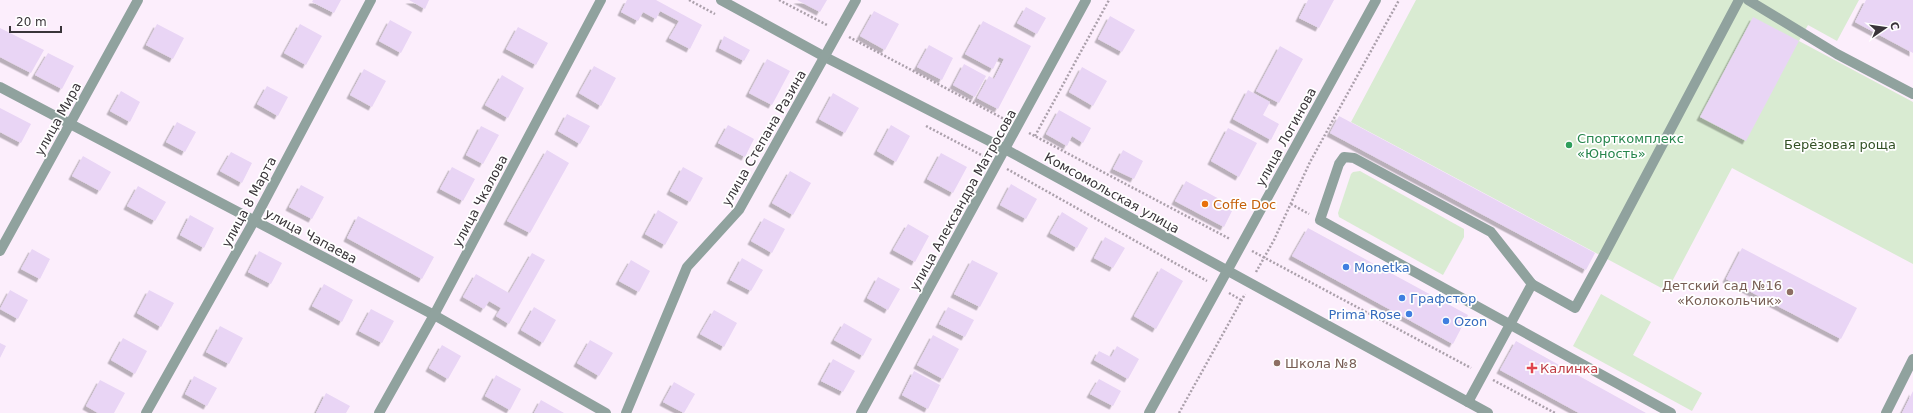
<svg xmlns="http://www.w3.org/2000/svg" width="1913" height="413" font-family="'DejaVu Sans',sans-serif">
	<defs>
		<filter id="shadow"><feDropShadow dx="-3.5" dy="3.5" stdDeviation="0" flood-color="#0004"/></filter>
	</defs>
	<rect width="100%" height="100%" fill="#fceefc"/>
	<!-- green -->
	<g fill="#d9ebd2">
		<polygon points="1416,0 1859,0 1837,41 1808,25 1799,41 1913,102 1913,264 1732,168 1667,291 1351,122"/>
		<polygon points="1360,171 1464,229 1464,237 1443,275 1339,217 1338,213 1351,174 1353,172"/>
		<polygon points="1601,294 1651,322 1633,355 1702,393 1692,411 1573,346"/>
	</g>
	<!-- building -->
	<g fill="#e9d5f5" filter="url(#shadow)">
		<polygon points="313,0 341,0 334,13 312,2"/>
		<polygon points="409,0 429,0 425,9"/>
		<polygon points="627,0 656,0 702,25 690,49 669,38 679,21 660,11 656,19 643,12 638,21 621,12"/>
		<polygon points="797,0 827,0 820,12"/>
		<polygon points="1308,0 1334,0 1319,28 1299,18"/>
		<polygon points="1866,0 1913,0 1913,53 1855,22"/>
		<polygon points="1026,7 1046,18 1037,34 1017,23"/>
		<polygon points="874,11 899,24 885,50 860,36"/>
		<polygon points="1110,16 1135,30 1122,52 1098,39"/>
		<polygon points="1753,17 1799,41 1746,141 1700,117"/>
		<polygon points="390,20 412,32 401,53 379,41"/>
		<polygon points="983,21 1031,46 998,109 977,98 989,76 994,79 1004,59 999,57 993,69 965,54"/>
		<polygon points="157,24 184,38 173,59 146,45"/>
		<polygon points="300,24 322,36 306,65 284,53"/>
		<polygon points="518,27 548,43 536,65 506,49"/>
		<polygon points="0,28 44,50 31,73 0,57"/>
		<polygon points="724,36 750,50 744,61 719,48"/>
		<polygon points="929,45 953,58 942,80 917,67"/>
		<polygon points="1280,46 1303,59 1279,103 1256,91"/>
		<polygon points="48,53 74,66 62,89 35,75"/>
		<polygon points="767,59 790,71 772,105 749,93"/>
		<polygon points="964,64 986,76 975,97 953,85"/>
		<polygon points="594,66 616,78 601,106 579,93"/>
		<polygon points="1082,67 1107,81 1093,106 1069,92"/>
		<polygon points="364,69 386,81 372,107 350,95"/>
		<polygon points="502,75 524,88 508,118 485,105"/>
		<polygon points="267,86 288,97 278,116 257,104"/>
		<polygon points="1248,90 1270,102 1263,115 1279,124 1271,140 1233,119"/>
		<polygon points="121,91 140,102 130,122 110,111"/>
		<polygon points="833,93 859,108 845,133 819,119"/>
		<polygon points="0,108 31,124 21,143 0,132"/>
		<polygon points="1059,110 1091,128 1083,143 1072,136 1067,146 1046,134"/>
		<polygon points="567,114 590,126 580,144 558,131"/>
		<polygon points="1339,116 1595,253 1586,270 1330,133"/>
		<polygon points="177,122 196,132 185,152 166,142"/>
		<polygon points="728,125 754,139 745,157 718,143"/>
		<polygon points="891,125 910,136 896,162 877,151"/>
		<polygon points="481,126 499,135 483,164 466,155"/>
		<polygon points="1228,128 1257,143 1239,177 1211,161"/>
		<polygon points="547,150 569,163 530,233 507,221"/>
		<polygon points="1123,150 1143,161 1134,179 1113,169"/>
		<polygon points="231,152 252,163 242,183 220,171"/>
		<polygon points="941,153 967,167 953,193 927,179"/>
		<polygon points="83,156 111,172 100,191 72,176"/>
		<polygon points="452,167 475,179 463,201 440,189"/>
		<polygon points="683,167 703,178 690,202 670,191"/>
		<polygon points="790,171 811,183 793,215 772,203"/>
		<polygon points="1186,181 1234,207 1224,227 1175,201"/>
		<polygon points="1011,184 1037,199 1026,219 1000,205"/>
		<polygon points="301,185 324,197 312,219 289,207"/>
		<polygon points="138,186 166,202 155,221 127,206"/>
		<polygon points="658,210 678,222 665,245 645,234"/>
		<polygon points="1062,212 1088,228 1077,248 1050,233"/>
		<polygon points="190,215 214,228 204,248 180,235"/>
		<polygon points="358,216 434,257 422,279 347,238"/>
		<polygon points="764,218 785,229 772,253 751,241"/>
		<polygon points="908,224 929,236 915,262 893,250"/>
		<polygon points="1308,228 1468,315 1453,344 1292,256"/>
		<polygon points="1105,237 1125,248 1113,268 1094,258"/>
		<polygon points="1742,248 1857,308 1841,339 1726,279"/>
		<polygon points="32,249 50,259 40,279 21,269"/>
		<polygon points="259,251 282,263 271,284 248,272"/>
		<polygon points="532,253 545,260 509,324 496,316 501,308 489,301 484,309 463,297 476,274 509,293"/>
		<polygon points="742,258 763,270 751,291 730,280"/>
		<polygon points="631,260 650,271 639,292 619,281"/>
		<polygon points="972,260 998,273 980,307 954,294"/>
		<polygon points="1161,268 1183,281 1156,329 1134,316"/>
		<polygon points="878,277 900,289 888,310 867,298"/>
		<polygon points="324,284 353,300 342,322 312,306"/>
		<polygon points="10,290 28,300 18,319 0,309"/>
		<polygon points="149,290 174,303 161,327 137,313"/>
		<polygon points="534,307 556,320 543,343 521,330"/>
		<polygon points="948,307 974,320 965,337 939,324"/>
		<polygon points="371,309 394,321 382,343 359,331"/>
		<polygon points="714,310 737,323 724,347 700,334"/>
		<polygon points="844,323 872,339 863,356 834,340"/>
		<polygon points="220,326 243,338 229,364 206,352"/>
		<polygon points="933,335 959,349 943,379 917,365"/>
		<polygon points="123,338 147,351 135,374 111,360"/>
		<polygon points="590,340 613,353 599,376 577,363"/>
		<polygon points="1516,341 1646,413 1579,413 1500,370"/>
		<polygon points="0,343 6,346 0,358"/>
		<polygon points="442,345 461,356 448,379 429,368"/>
		<polygon points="1117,346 1139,359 1128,379 1094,360 1099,351 1111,357"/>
		<polygon points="833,359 855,371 843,392 821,381"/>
		<polygon points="914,371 940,385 928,409 902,395"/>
		<polygon points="496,375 521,389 510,410 485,396"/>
		<polygon points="194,376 217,388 207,406 185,394"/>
		<polygon points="1099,379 1121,391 1113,406 1090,394"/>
		<polygon points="100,380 125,393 114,413 98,413 86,406"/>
		<polygon points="674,382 695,394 684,413 663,402"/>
		<polygon points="1913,391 1913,413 1902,413"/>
		<polygon points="326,393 350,406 346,413 316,413"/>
		<polygon points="541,400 564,413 534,413"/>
	</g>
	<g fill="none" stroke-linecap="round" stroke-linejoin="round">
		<!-- path -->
		<g stroke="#aba0ab" stroke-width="2.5" stroke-dasharray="2 2" stroke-linecap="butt">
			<polyline points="689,0 715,14"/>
			<polyline points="779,0 827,25"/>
			<polyline points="849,37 1006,120"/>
			<polyline points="926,126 985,157"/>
			<polyline points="1029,133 1230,239"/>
			<polyline points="1035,136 1109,0"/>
			<polyline points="1007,169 1207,281"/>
			<polyline points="1291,204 1309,214"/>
			<polyline points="1252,251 1471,368"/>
			<polyline points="1256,272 1274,240 1310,162 1399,0"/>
			<polyline points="1229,293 1241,300"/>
			<polyline points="1493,380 1555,413"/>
			<polyline points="1179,413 1245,294"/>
		</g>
		<!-- minor -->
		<g stroke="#90a29e" stroke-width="10">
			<polyline points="721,0 825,57 1005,149 1488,413"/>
			<polyline points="1748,0 1837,54 1913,94"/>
			<polyline points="0,87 434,315 606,413"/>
			<polyline points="0,251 138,0"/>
			<polyline points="1468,402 1532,284"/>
			<polyline points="146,413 254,221 371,0"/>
			<polyline points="379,413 434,315 601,0"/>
			<polyline points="626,413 687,267 739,210 856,0"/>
			<polyline points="861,413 1086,0"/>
			<polyline points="1149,413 1376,0"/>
			<polyline points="1671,413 1320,220 1339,164 1344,157 1354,158 1491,232 1532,284 1575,308 1603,257 1739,0"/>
			<polyline points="1886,413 1913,359"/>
		</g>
	</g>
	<!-- markers -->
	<circle fill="#2e9e5b" stroke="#fff" stroke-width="1.5" cx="1569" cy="145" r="4"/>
	<circle fill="#e8710a" stroke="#fff" stroke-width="1.5" cx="1205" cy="204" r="4"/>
	<g fill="#3f7fe0" stroke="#fff" stroke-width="1.5">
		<circle cx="1346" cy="267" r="4"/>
		<circle cx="1402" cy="298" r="4"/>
		<circle cx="1409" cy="314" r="4"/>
		<circle cx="1446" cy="321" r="4"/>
	</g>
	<g fill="#8d6e63" stroke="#fff" stroke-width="1.5">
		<circle cx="1790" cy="292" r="4"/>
		<circle cx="1277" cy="363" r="4"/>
	</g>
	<path fill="#e0444e" stroke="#fff" stroke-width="1.5" d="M1530 362h4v4h4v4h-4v4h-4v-4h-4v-4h4z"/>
	<g text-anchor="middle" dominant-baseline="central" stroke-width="3.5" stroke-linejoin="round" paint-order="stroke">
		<!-- street labels -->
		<g font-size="13" fill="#393439" stroke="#fff">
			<text transform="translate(58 119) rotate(-61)">улица Мира</text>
			<text transform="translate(1286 137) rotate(-61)">улица Логинова</text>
			<text transform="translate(764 138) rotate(-60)">улица Степана Разина</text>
			<text transform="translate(1112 193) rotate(29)">Комсомольская улица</text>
			<text transform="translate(963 200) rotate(-61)">улица Александра Матросова</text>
			<text transform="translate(480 201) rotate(-62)">улица Чкалова</text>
			<text transform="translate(249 202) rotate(-62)">улица 8 Марта</text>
			<text transform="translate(311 236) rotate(28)">улица Чапаева</text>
		</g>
		<!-- leisure labels -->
		<g font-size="13" fill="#27864d" stroke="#fff" text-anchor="start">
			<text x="1577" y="138">Спорткомплекс<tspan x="1577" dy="15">«Юность»</tspan></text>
		</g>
		<!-- park labels -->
		<g font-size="13" fill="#335126" stroke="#fff">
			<text x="1840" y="144">Берёзовая роща</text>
		</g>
		<!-- food labels -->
		<g font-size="13" fill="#c56008" stroke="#fff" text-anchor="start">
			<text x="1213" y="204">Coffe Doc</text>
		</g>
		<!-- shop labels -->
		<g font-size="13" fill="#366cbe" stroke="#fff" text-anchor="start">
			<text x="1354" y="267">Monetka</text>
			<text x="1410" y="298">Графстор</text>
			<text x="1401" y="314" text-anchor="end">Prima Rose</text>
			<text x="1454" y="321">Ozon</text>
		</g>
		<!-- education labels -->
		<g font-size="13" fill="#785e54" stroke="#fff" text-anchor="end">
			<text x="1782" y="285">Детский сад №16<tspan x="1782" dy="15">«Колокольчик»</tspan></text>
			<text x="1285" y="363" text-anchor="start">Школа №8</text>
		</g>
		<!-- health labels -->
		<g font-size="13" fill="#be3a42" stroke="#fff" text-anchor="start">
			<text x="1540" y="368">Калинка</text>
		</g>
	</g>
	<!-- north arrow -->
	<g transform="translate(1885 28) rotate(77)" stroke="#ffffff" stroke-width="3" paint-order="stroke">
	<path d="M0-3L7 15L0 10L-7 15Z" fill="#393439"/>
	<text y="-6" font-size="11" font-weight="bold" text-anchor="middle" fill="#393439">С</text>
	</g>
	<!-- scale -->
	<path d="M10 26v6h51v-6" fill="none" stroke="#393439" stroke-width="2"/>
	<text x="16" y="26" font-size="12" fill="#393439" stroke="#ffffff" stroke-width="3" paint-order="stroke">20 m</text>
</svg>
